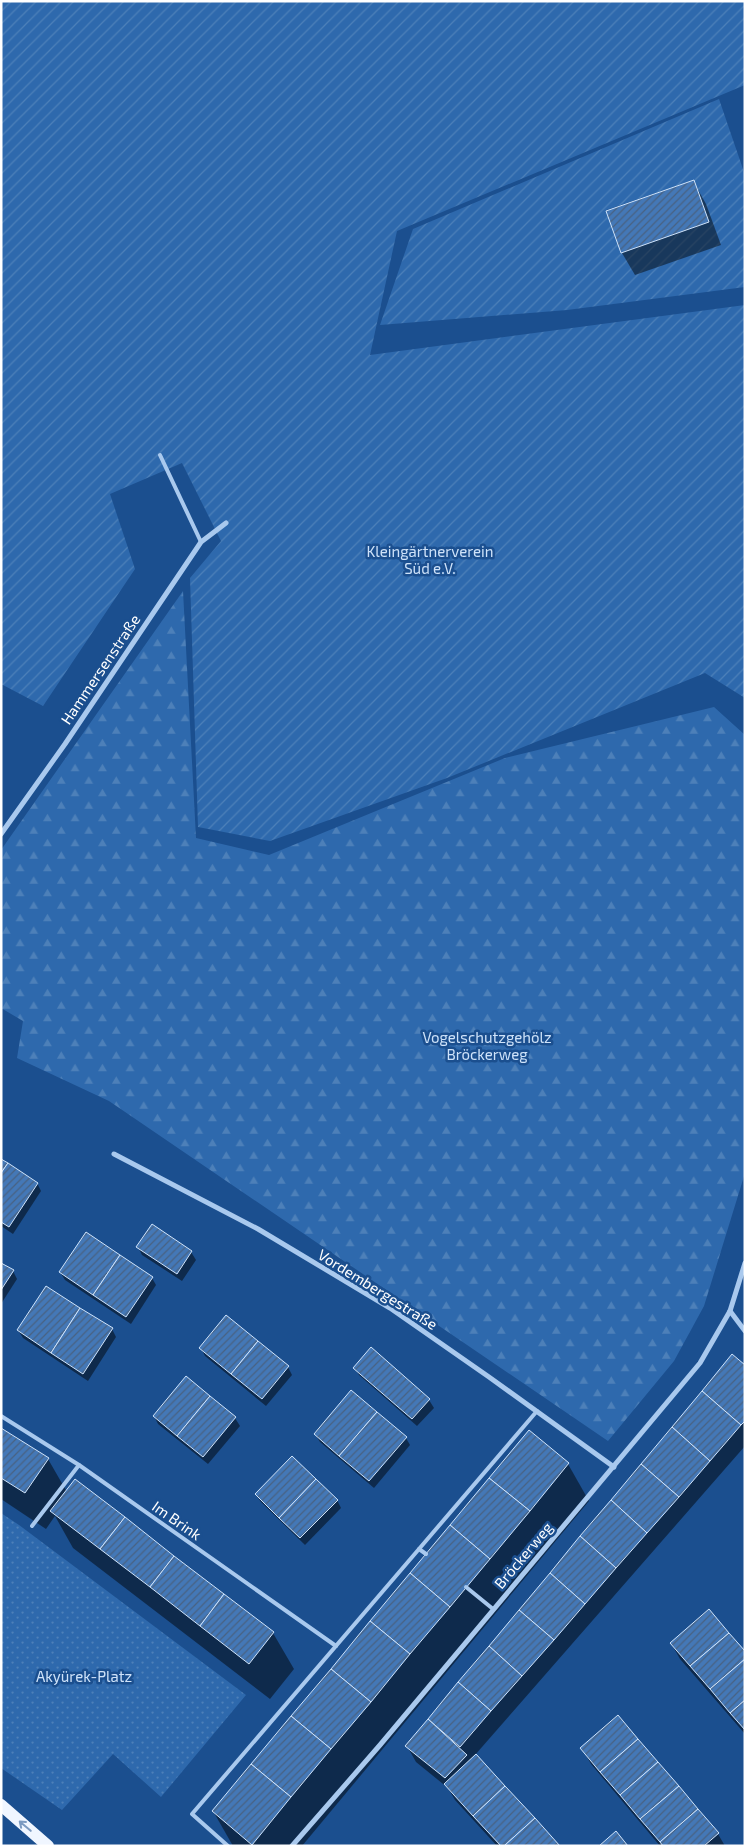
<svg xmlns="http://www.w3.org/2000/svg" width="746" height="1847" font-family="'Exo 2',sans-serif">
	<defs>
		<pattern id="forest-firs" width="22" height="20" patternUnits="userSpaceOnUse" patternTransform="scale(1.25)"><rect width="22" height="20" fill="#2e69ad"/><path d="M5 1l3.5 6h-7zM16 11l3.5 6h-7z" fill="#4d80b9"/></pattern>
		<pattern id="park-dots" width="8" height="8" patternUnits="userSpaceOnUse" patternTransform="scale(1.25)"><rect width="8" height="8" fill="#2e69ad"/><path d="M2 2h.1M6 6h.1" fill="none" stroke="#4d80b9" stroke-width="1.8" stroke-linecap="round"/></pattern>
		<pattern id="garden-furrows" width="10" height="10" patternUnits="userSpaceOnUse" patternTransform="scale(1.25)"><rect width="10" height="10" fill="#2e69ad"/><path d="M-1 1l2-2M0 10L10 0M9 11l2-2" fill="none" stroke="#4d80b9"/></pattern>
		<pattern id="building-hatch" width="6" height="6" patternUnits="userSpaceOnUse" patternTransform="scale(1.25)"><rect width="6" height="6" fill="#4478b7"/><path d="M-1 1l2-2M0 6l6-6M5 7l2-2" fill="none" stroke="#486282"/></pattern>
	</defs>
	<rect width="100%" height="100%" fill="#1b4f8f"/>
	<!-- forest -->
	<polygon fill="url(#forest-firs)" points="183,591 196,838 269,855 505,758 714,707 745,735 745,1173 704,1306 674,1361 608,1441 109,1101 17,1058 23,1021 1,1008 1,850"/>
	<!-- park -->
	<polygon fill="url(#park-dots)" points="1,1513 19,1525 246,1695 161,1797 113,1754 62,1810 1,1768"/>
	<!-- garden -->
	<g fill="url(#garden-furrows)" fill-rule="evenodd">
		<polygon points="1,1 745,1 745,85 397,231 370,355 745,305 745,698 705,673 447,778 270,841 198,827 190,578 221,541 182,463 110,494 135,569 43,706 1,684"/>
		<path d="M719,99L745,175V287L567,310L380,325L413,229ZM694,180L709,222L621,253L606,210Z"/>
	</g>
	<!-- shadow -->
	<g fill="#0007">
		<polygon points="693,181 706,204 721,245 635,275 622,253 608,211"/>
		<polygon points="1,1161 37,1183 41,1191 13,1234 1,1226"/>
		<polygon points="138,1247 191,1252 196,1260 182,1281 142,1255"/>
		<polygon points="1,1264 13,1271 17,1279 1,1304"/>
		<polygon points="60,1272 152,1278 156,1285 131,1324 65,1280"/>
		<polygon points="112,1329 116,1337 88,1381 23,1338 18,1330"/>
		<polygon points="201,1348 288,1367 292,1375 266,1406 205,1356"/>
		<polygon points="733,1356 745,1367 745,1446 475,1755 558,1846 497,1846 455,1800 448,1788 416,1762 407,1746"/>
		<polygon points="355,1368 429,1400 434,1408 417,1426 359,1375"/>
		<polygon points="154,1416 235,1418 240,1426 208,1464 158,1424"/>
		<polygon points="1,1430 48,1459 67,1492 273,1633 294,1669 270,1699 73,1548 55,1516 46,1529 1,1499"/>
		<polygon points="529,1432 568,1464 589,1501 302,1846 233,1846 213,1811"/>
		<polygon points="315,1434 406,1438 410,1445 374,1488 320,1442"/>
		<polygon points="256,1495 337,1500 341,1508 305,1545 261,1502"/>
		<polygon points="671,1643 745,1653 745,1734 680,1659"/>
		<polygon points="582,1748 718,1834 725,1846 660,1846 591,1764"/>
	</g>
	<!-- building -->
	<g fill="url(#building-hatch)" stroke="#cfe3fa">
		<polygon points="694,180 709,222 621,253 606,211"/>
		<polygon points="1,1159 8,1163 1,1173"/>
		<polygon points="8,1163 38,1183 9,1227 1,1222 1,1173"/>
		<polygon points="152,1224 192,1251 177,1274 136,1247"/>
		<polygon points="86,1232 120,1255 93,1295 59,1272"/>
		<polygon points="120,1255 153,1277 126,1317 93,1295"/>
		<polygon points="1,1263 14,1270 1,1290"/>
		<polygon points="46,1286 80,1308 51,1353 17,1330"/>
		<polygon points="80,1308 113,1328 83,1374 51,1353"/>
		<polygon points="226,1315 258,1341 231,1374 199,1348"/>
		<polygon points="258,1341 289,1366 262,1399 231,1374"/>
		<polygon points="371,1347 430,1399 412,1419 353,1368"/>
		<polygon points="732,1354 745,1365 745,1421 741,1425 702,1391"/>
		<polygon points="186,1376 210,1396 177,1436 153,1416"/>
		<polygon points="351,1390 377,1412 339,1456 314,1434"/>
		<polygon points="702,1391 741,1425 710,1461 672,1427"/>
		<polygon points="210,1396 236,1417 203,1457 177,1436"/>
		<polygon points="377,1412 407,1437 369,1481 339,1456"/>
		<polygon points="672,1427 710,1461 679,1497 641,1464"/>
		<polygon points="1,1428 49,1458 25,1493 1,1478"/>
		<polygon points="529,1430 569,1463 530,1511 489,1478"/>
		<polygon points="292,1456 316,1479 279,1518 255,1494"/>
		<polygon points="641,1464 679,1497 647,1533 611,1500"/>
		<polygon points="489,1478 530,1511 490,1559 450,1525"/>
		<polygon points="75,1479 125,1517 100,1549 50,1511"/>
		<polygon points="316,1479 338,1500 300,1538 279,1518"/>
		<polygon points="611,1500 647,1533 616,1568 580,1536"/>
		<polygon points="125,1517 174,1556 150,1587 100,1549"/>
		<polygon points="450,1525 490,1559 450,1607 410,1573"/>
		<polygon points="580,1536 616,1568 585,1604 550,1573"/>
		<polygon points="174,1556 224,1594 200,1626 150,1587"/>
		<polygon points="410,1573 450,1607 410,1654 370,1621"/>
		<polygon points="550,1573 585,1604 554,1640 519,1610"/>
		<polygon points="224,1594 274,1632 249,1664 200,1626"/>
		<polygon points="709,1609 729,1633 690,1666 670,1643"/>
		<polygon points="519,1610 554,1640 522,1676 489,1646"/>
		<polygon points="370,1621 410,1654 371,1702 331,1669"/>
		<polygon points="729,1633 745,1651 745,1659 710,1689 690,1666"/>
		<polygon points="489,1646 522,1676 491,1711 458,1682"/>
		<polygon points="745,1659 745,1700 730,1713 710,1689"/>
		<polygon points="331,1669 371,1702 331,1749 291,1716"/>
		<polygon points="458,1682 491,1711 460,1747 428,1719"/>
		<polygon points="745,1700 745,1730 730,1713"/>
		<polygon points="618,1715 638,1739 600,1772 580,1748"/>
		<polygon points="291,1716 331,1749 291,1797 251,1764"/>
		<polygon points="428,1719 467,1755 445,1778 405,1746"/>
		<polygon points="638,1739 658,1762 620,1795 600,1772"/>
		<polygon points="476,1754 505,1786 473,1816 444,1784"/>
		<polygon points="658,1762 679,1786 640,1819 620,1795"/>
		<polygon points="251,1764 291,1797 252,1845 212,1811"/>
		<polygon points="505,1786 535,1818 504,1846 501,1846 473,1816"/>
		<polygon points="679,1786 698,1809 660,1842 640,1819"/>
		<polygon points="698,1809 719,1833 704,1846 663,1846 660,1842"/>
		<polygon points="535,1818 560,1846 504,1846"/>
		<polygon points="616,1831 628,1846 599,1846"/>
	</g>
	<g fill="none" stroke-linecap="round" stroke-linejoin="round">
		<!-- lane -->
		<g stroke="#a9c9ee" stroke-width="4">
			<polyline points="160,455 201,542"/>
			<polyline points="1,1416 79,1465 336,1646"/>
			<polyline points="32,1526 79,1465"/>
			<polyline points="419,1549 537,1411"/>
			<polyline points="466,1587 493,1609"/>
			<polyline points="228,1846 192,1814 419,1549 426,1554"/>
		</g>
		<!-- street -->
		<g stroke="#a9c9ee" stroke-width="5">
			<polyline points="1,834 65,744 201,542 226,523"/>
			<polyline points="114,1154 258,1229 390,1308 489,1377 614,1467"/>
			<polyline points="730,1311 745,1331"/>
			<polyline points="292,1846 380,1745 700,1363 730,1311 745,1263"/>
		</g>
		<!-- primary -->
		<polyline stroke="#f0f6ff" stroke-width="12" points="1,1805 48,1846"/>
	</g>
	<!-- one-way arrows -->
	<defs><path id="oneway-shaft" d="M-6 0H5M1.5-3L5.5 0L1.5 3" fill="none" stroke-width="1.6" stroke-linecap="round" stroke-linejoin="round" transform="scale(1.25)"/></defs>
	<use stroke="#7b9ac1" href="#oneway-shaft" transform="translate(25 1826) rotate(-140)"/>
	<g text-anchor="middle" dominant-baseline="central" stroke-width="5" stroke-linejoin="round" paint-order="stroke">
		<!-- park labels -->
		<g font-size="15" fill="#cfe3fa" stroke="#1b4f8f">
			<text x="430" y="551">Kleingärtnerverein<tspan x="430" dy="17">Süd e.V.</tspan></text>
			<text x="487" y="1037">Vogelschutzgehölz<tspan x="487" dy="17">Bröckerweg</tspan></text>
			<text x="84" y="1676">Akyürek-Platz</text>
		</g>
		<!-- street labels -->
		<g font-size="15" fill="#fff" stroke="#1b4f8f">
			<text transform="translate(100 669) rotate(-56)">Hammersenstraße</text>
			<text transform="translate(378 1289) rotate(32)">Vordembergestraße</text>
			<text transform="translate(177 1520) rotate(35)">Im Brink</text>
			<text transform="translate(523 1555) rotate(-50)">Bröckerweg</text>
		</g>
	</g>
	<!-- border -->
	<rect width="746" height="1847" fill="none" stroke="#ffffff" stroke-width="5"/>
</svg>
